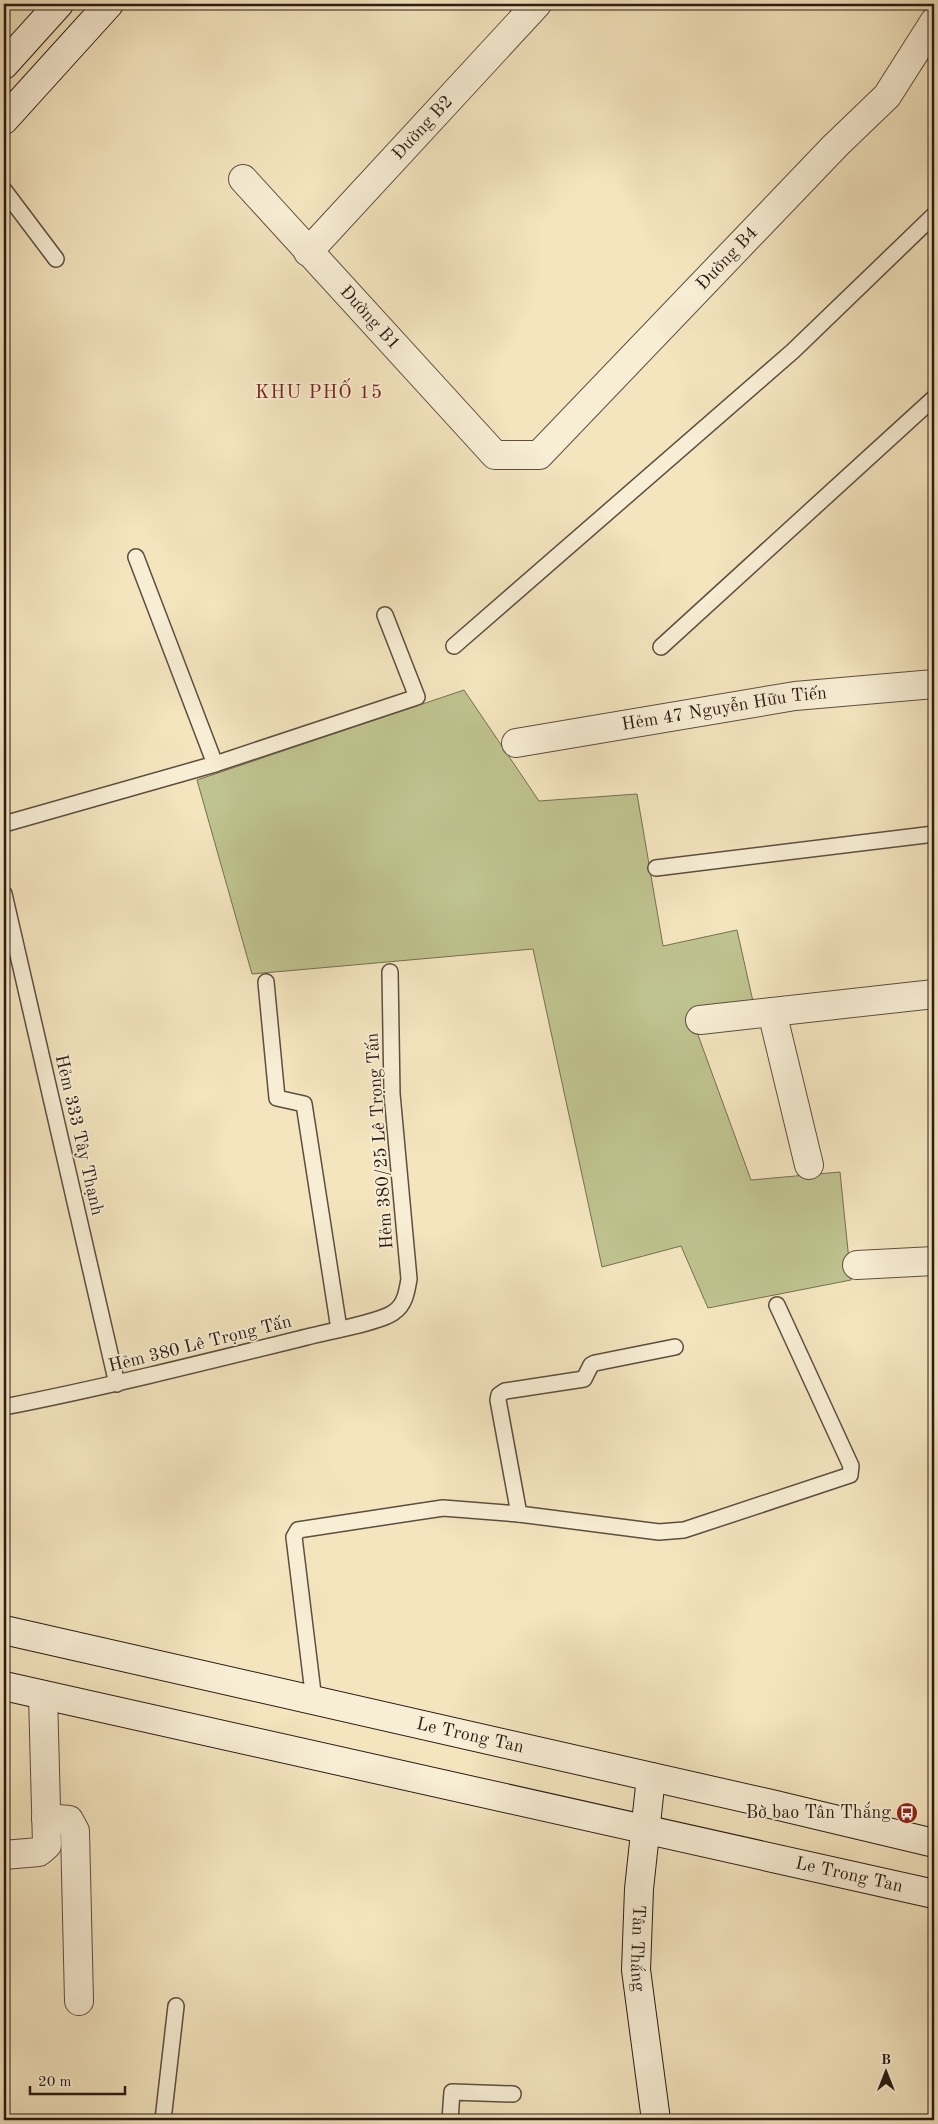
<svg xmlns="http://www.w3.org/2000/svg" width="938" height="2124" font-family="'Old Standard TT',serif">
	<rect width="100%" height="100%" fill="#f4e5bf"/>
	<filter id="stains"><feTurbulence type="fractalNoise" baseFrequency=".004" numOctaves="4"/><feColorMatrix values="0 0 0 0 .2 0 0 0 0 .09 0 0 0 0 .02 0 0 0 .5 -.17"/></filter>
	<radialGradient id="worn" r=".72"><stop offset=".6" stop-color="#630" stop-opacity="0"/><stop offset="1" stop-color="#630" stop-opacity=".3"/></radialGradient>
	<!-- green -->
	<polygon fill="#bfc38f" stroke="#756f52" points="464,690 539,801 637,794 663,946 737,930 754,1006 690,1013 751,1180 840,1172 851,1280 708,1308 681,1246 602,1267 533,949 252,974 197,780"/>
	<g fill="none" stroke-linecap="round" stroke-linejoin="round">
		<!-- lane casing -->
		<g stroke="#5d4e40" stroke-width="18">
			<g id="lane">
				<polyline points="4,190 56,259"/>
				<polyline points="454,646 793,351 934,215"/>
				<polyline points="661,647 934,398"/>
				<polyline points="215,764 417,697 385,615"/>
				<polyline points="4,824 215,764 136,557"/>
				<polyline points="656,868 934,834"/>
				<polyline points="4,894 117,1384"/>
				<polyline points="266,982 277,1098 304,1104 339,1329"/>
				<path d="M4,1407C106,1387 206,1362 307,1337C325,1332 382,1322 394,1312C405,1305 407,1291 409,1279L392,1094L390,972"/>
				<polyline points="519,1514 498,1400 499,1395 505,1391 584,1379 591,1365 595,1363 675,1347"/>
				<polyline points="314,1701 294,1537 298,1530 443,1508 519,1514 659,1532 684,1530 850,1475 851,1466 777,1305"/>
				<polyline points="163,2120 176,2006"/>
				<polyline points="450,2120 452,2092 513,2094"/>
			</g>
		</g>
		<!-- street casing -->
		<g stroke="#5d4e40" stroke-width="30">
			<g id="street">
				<path id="s1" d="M243,179L495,455H539L835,146L887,96L934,22"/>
				<path id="s2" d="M308,252L537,4"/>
				<path id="s3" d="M516,743L795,696L934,684"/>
				<polyline points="772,1012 809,1165"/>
				<polyline points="700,1020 934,994"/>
				<polyline points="857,1265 934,1261"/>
				<polyline points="46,1818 69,1820 75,1831 79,2001"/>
				<polyline points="4,1855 39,1852 47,1845 43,1695"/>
			</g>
		</g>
		<!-- secondary casing -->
		<g stroke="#2b1b15" stroke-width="30">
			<g id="secondary">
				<polyline points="4,65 59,4"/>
				<polyline points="4,120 109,4"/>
				<path id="s4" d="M4,1630L771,1804L934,1843"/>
				<path id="s5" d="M4,1686L934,1894"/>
				<path id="s6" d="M651,1777L639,1889L636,1970L656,2120"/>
			</g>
		</g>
		<!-- lane -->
		<use href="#lane" stroke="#f8eed5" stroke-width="15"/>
		<!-- street -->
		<use href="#street" stroke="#f8eed5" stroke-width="28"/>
		<!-- secondary -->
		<use href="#secondary" stroke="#f8eed5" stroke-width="28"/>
	</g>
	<!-- icons -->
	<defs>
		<g id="bus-disc" transform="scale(1.125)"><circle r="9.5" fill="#8f2418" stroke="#f8eed5"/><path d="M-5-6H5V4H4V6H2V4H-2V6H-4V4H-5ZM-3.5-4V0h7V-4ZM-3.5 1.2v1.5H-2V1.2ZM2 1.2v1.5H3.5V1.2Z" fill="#fff"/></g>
	</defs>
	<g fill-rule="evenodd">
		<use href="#bus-disc" x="907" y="1813"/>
	</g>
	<g text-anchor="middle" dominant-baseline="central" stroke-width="4" stroke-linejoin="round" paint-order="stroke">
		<!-- street labels -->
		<g font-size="18" fill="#2b1b15" stroke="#f8eed5">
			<text stroke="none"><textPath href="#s2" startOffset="169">Đường B2</textPath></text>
			<text stroke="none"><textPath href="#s1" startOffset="690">Đường B4</textPath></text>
			<text stroke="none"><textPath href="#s1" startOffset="188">Đường B1</textPath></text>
			<text stroke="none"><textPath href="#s3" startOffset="211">Hẻm 47 Nguyễn Hữu Tiến</textPath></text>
			<text transform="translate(79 1135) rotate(77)">Hẻm 333 Tây Thạnh</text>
			<text transform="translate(380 1141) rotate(-94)">Hẻm 380/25 Lê Trọng Tấn</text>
			<text transform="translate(200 1344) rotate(-14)">Hẻm 380 Lê Trọng Tấn</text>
			<text stroke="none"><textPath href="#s4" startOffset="478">Le Trong Tan</textPath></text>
			<text stroke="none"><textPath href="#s5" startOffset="866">Le Trong Tan</textPath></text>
			<text stroke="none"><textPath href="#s6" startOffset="172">Tân Thắng</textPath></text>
		</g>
		<!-- poi labels -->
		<g font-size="18" fill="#2b1b15" stroke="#f8eed5" text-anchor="end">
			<text x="891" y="1813">Bờ bao Tân Thắng</text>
		</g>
		<!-- neighbourhood labels -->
		<g font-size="19" letter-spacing="1" fill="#7a1f14" stroke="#f8eed5">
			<text x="319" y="393">KHU PHỐ 15</text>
		</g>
	</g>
	<!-- margin -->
	<rect width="938" height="2124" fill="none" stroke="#f4e5bf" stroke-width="20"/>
	<rect x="5" y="5" width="928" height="2114" fill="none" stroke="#2b1b15" stroke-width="2.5"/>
	<rect x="10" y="10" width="918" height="2104" fill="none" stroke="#2b1b15"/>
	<!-- north arrow -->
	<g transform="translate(886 2072)" stroke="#f8eed5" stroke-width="4" paint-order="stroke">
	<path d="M0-4L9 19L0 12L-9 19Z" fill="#2b1b15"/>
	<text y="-8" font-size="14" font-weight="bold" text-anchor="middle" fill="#2b1b15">B</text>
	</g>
	<!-- scale -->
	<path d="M30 2086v8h95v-8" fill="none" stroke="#2b1b15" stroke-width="2.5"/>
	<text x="38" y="2086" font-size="15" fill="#2b1b15" stroke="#f8eed5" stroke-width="4" paint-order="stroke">20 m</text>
	<rect width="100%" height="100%" filter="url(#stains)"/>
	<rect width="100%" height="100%" fill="url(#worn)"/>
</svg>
